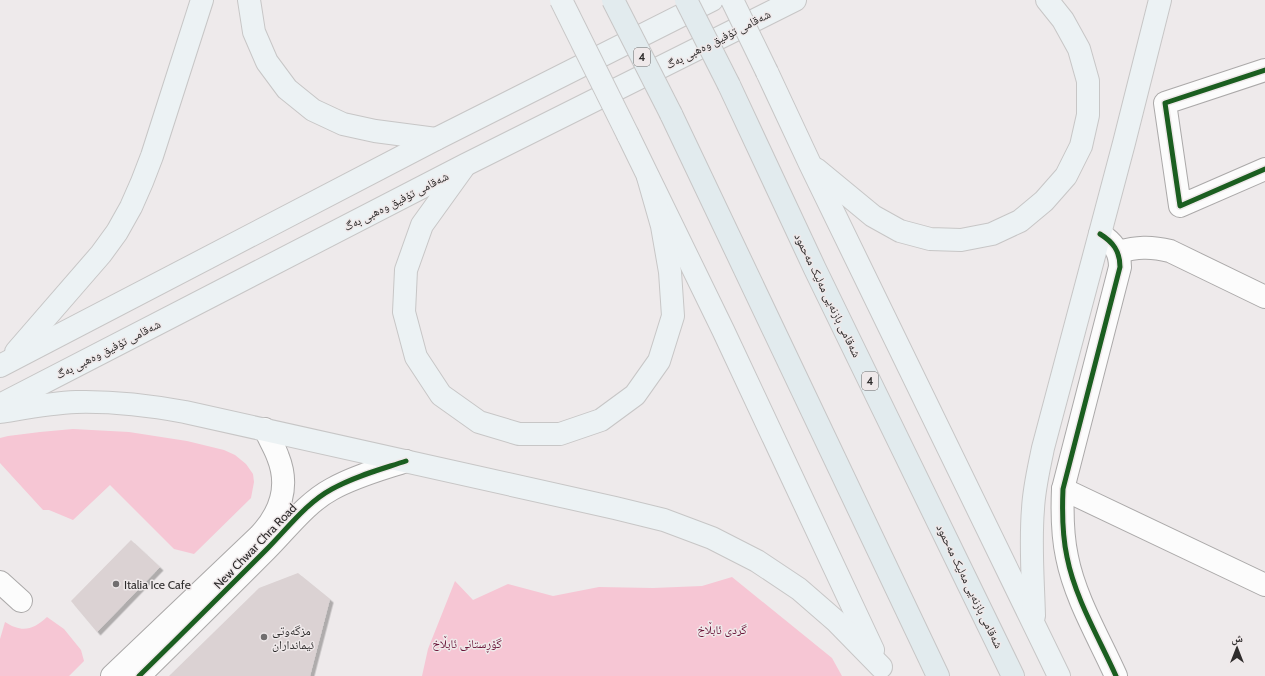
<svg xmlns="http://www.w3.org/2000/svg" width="1265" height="676" font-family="Cabin,'Noto Naskh Arabic',sans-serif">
	<defs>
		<filter id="shadow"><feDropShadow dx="3.5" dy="3.5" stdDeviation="0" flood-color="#0004"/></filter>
	</defs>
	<rect width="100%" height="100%" fill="#eeeaeb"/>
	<!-- green -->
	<g fill="#f6c6d4">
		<polygon points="73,429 129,432 187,441 224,450 235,455 246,464 253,474 254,482 251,498 194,554 174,549 110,485 73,520 49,510 43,510 0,463 0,438 8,436 40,432"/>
		<polygon points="732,577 832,658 842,676 422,676 428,649 455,581 473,600 508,584 553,596 599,587 653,588 702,586"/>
		<path d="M47,617L64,629L81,650L84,661L69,676H0V639L5,622C22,633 33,630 47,617Z"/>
	</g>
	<!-- building -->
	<g fill="#dbd2d3" filter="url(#shadow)">
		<polygon points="131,540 160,567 97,632 71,601"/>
		<polygon points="298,573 330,599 310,676 169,676 259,588"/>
	</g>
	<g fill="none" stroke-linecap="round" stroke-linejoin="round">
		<!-- minor casing -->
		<g stroke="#aba9a9" stroke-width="24">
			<g id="minor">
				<polyline points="1265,70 1165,103 1180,206 1265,169"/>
				<path d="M1100,234C1113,242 1120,251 1120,267L1063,489C1062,512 1062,534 1067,557C1075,598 1099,638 1116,676"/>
				<path d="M1118,252C1137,247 1150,246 1170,251L1265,297"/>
				<polyline points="1063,489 1265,585"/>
				<polyline points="0,582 21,601"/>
				<path d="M112,676L259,536C280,514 290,487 278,457C275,448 269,439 265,429"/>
				<path d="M139,676C182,634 224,592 266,550C287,529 306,503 332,489C355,476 382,469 406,461"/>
			</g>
		</g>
		<!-- major casing -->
		<g stroke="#c7c6c6" stroke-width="24">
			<g id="major">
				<polyline points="249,0 254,32 267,62 287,89 313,110 343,124 375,131 436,139"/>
				<polyline points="767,72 810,164 1059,676"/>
				<polyline points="628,135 723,330 873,650"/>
				<polyline points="463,168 422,225 406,270 404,312 416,357 441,395 479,422 519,434 560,434 601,420 635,395 659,361 673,316 670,272 662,226 648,177"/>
				<polyline points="816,169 873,216 900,231 930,239 961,240 992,234 1020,221 1044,201 1066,176 1081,146 1088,115 1088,81 1079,49 1063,20 1047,0"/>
				<polyline points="16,352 101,254 117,232 131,207 142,182 152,156 202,0"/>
				<polyline points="0,366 436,139 712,0"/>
				<polyline points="0,405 465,165 795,0"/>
				<path d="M0,412C25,408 51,403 76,402C114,401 147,405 185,412L615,508L664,520L712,538L757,561L799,589L837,622L881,667"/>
				<path d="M1034,616C1033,580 1030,544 1033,509C1034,488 1039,468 1043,448L1124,143L1160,0"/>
			</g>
		</g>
		<!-- highway casing -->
		<g stroke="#c7c6c6" stroke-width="24">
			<g id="highway">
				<polyline points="729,85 815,269 1013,676"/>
				<polyline points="671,114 938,676"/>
			</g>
		</g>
		<!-- minor -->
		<use href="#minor" stroke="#fcfcfc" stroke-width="22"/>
		<!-- major -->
		<use href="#major" stroke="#ecf2f4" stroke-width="22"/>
		<!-- highway -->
		<use href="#highway" stroke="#e2ebee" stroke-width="22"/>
		<!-- major-bridge casing -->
		<g stroke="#c7c6c6" stroke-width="24" stroke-linecap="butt">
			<g id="major-bridge">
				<polyline points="561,0 628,135"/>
				<polyline points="732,0 767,72"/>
			</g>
		</g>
		<!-- highway-bridge casing -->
		<g stroke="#c7c6c6" stroke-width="24" stroke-linecap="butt">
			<g id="highway-bridge">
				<polyline points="613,0 671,114"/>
				<polyline points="686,0 729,85"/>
			</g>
		</g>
		<!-- major-bridge -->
		<use href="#major-bridge" stroke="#ecf2f4" stroke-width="22"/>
		<!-- highway-bridge -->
		<use href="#highway-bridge" stroke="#e2ebee" stroke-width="22"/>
		<!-- cycleway casing -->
		<g stroke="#efe9ea" stroke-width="8">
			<g id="cycleway">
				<polyline points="1265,70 1165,103 1180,206 1265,169"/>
				<path d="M1100,234C1113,242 1120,251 1120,267L1063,489C1062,512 1062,534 1067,557C1075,598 1099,638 1116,676"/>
				<path d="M139,676C182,634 224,592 266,550C287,529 306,503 332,489C355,476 382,469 406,461"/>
			</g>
		</g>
		<!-- cycleway -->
		<use href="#cycleway" stroke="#1b5e20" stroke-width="5"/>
	</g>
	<!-- markers -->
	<g fill="#716e6f" stroke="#efe9ea" stroke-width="1.5">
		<circle cx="116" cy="584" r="4"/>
		<circle cx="264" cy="637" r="4"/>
	</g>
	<g text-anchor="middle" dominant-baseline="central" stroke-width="3" stroke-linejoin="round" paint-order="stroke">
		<!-- shield labels -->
		<g fill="#efe9ea" stroke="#686565" stroke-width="1">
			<rect x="634" y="48" width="16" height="18" rx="3"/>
			<rect x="862" y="372" width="16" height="18" rx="3"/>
		</g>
		<g font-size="11" font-weight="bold" fill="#2e2c2c">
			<text x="642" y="57">4</text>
			<text x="870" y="381">4</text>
		</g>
		<!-- street labels -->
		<g font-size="12" fill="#2e2c2c" stroke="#efe9ea">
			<text transform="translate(718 39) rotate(-27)">شەقامی تۆفیق وەهبی بەگ</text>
			<text transform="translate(396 201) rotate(-27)">شەقامی تۆفیق وەهبی بەگ</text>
			<text transform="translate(828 295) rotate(64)">شەقامی بازنەیی مەلیک مەحمود</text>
			<text transform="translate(108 349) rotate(-27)">شەقامی تۆفیق وەهبی بەگ</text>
			<text transform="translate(255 546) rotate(-46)">New Chwar Chra Road</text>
			<text transform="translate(970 586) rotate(64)">شەقامی بازنەیی مەلیک مەحمود</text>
		</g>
		<!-- poi labels -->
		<g font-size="12" fill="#2e2c2c" stroke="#efe9ea" text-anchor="start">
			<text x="124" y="584">Italia Ice Cafe</text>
			<text x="272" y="630">مزگەوتی<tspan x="272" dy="14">ئیمانداران</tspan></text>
		</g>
		<!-- park labels -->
		<g font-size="12" fill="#691438" stroke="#efe9ea">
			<text x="722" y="629">گردی ئابڵاخ</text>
			<text x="467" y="643">گۆڕستانی ئابڵاخ</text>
		</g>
	</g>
	<!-- north arrow -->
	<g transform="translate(1237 648)" stroke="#efe9ea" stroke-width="3" paint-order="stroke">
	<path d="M0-3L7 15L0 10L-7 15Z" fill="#2e2c2c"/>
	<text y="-6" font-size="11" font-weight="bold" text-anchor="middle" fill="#2e2c2c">ش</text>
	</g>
</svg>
